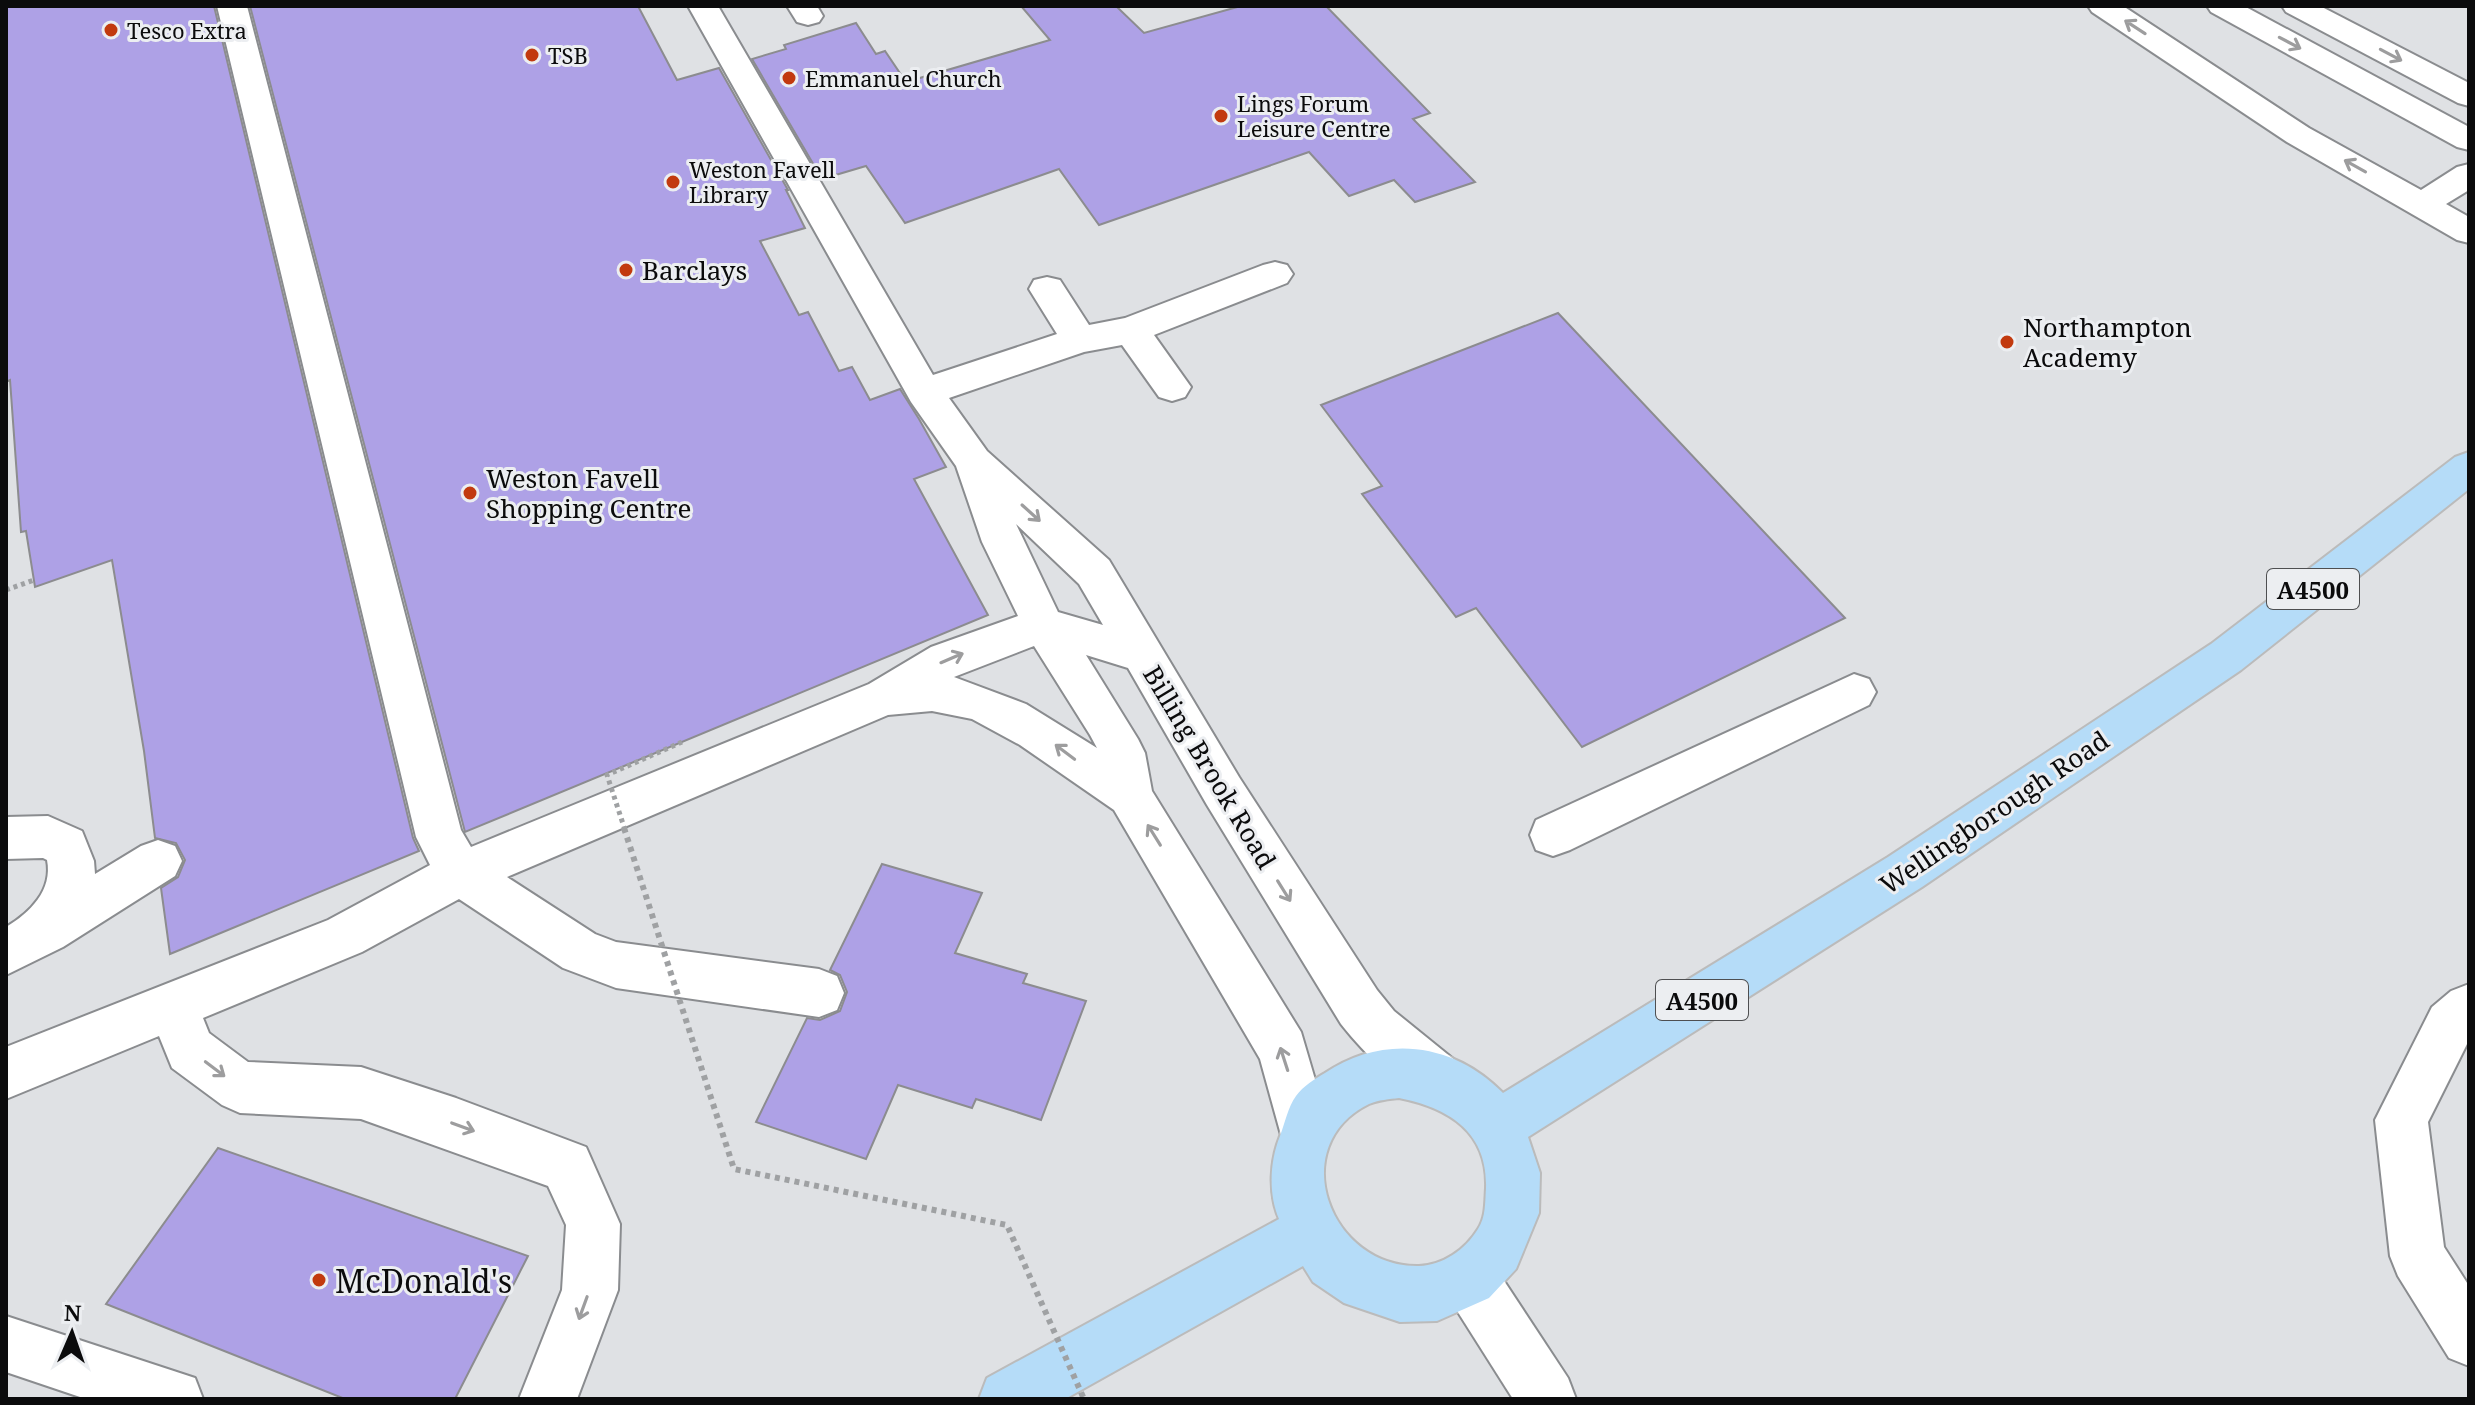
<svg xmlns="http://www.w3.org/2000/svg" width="2475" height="1405" font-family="'Noto Serif',serif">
	<rect width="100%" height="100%" fill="#dfe1e4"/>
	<!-- building -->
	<g fill="#aea1e6" stroke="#8c8c8f" stroke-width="2">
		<polygon points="6,6 214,6 413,838 419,851 170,954 161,888 178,877 185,860 176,843 155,838 144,751 112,560 35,587 26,531 21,532 10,380 6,382"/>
		<polygon points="250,6 638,6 677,80 719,68 788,190 786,190 805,228 760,241 799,315 808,312 839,371 852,367 870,400 900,389 919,419 946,467 914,479 988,615 465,832"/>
		<polygon points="1021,6 1116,6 1144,33 1241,6 1326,6 1430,113 1413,119 1475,182 1415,202 1394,180 1349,196 1309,152 1099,225 1059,169 905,223 866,166 822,179 752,59 786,49 784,45 856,23 876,54 885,51 906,82 1050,40"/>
		<polygon points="1558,313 1845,618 1582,747 1476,608 1456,617 1362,494 1382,486 1321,405"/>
		<polygon points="882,864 982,893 955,953 1027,974 1023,983 1086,1001 1041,1120 976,1099 972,1108 898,1085 866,1159 756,1122 807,1018 820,1020 840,1011 847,992 840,975 830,970"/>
		<polygon points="218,1148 528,1256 455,1399 345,1399 106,1304"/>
	</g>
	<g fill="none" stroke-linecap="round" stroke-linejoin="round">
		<!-- minor casing -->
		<g stroke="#8a8c8f" stroke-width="4">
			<g id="minor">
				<path d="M217,6H247L461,830L471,847L869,684L931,647L1018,616L982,542L956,466L911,402L688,6H718L933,375L1057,334L1029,289L1034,280L1047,277L1060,280L1089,325L1125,318L1263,265L1275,262L1287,265L1293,274L1287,283L1154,335L1191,387L1185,397L1172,401L1159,397L1122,345L1084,352L949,398L987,451L1109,560L1239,777L1377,990L1394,1011L1457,1062L1465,1080L1457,1098L1439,1106C1402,1090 1366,1056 1341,1024L1207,805L1128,668L1086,655L1138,739L1145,753L1152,791L1301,1032L1331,1134L1324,1153L1305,1160L1286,1153L1260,1059L1114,810L1020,745L972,719L932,711L888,715L507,877L595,934L616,942L819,969L837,976L844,993L837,1010L819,1017L616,988L563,968L459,899L362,952L203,1018L209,1033L248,1062L361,1067L456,1098L586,1147L620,1224L618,1290L577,1399H519L562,1290L566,1225L548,1186L361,1119L240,1113L222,1105L172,1068L159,1036L6,1099V1047L328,920L430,865L416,837ZM1016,524L1079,584L1103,625L1058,612ZM1034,646L1090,735L1097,748L1026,704L954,677Z"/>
				<polygon points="787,6 817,6 823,16 819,22 808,25 797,22"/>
				<polygon points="2088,6 2123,6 2309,128 2421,190 2457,167 2469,164 2469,190 2446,204 2469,217 2469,243 2457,240 2287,142 2092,12"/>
				<polygon points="2207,6 2244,6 2469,127 2469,150 2457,147 2211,12"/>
				<polygon points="2282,6 2320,6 2469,83 2469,106 2458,103 2286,12"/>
				<polygon points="1854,674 1869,679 1876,692 1869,705 1570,850 1553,856 1536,850 1530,835 1536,820"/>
				<path d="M48,816L82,831L94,861L95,874L141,846L158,840L175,846L182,861L175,876L63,947L6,975V927C30,913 53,890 47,860L43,858L6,859V817Z"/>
				<polygon points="2469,984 2469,1040 2428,1122 2444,1247 2469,1286 2469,1366 2449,1358 2398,1276 2390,1256 2375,1120 2432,1007 2451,991"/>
				<polygon points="1469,1250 1489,1258 1568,1378 1576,1399 1513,1399 1449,1298 1441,1278 1449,1258"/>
				<polygon points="6,1316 195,1378 203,1399 86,1399 6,1372"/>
			</g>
		</g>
		<!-- major casing -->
		<g stroke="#bbb" stroke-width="4">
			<path id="major" d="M2469,452V489L2241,670L1922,887L1528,1137L1540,1173L1539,1213L1516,1269L1489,1298L1437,1321L1400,1322L1344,1303L1313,1282L1303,1266L1065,1399H979L987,1378L1279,1219C1268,1193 1270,1161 1280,1136C1285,1123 1288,1107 1296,1096C1303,1086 1315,1079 1325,1073C1383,1034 1453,1042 1503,1093L1888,857L2211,644L2455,457ZM1399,1098C1449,1108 1488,1132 1486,1188C1485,1202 1486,1217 1478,1229C1465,1250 1443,1265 1419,1266C1330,1268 1284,1146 1369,1104C1378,1100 1390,1099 1399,1098Z"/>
		</g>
		<!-- path -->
		<polyline stroke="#9fa1a3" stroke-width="5" stroke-dasharray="4 4" stroke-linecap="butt" points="6,590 34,580"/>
		<!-- minor -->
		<use href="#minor" fill="#fff" fill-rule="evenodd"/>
		<!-- major -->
		<use href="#major" fill="#b5dcf8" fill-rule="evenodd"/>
		<!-- path-bridge-far1 -->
		<polyline stroke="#9fa1a3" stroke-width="5" stroke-dasharray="4 4" stroke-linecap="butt" points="625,830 607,775 682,742"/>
		<!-- path-bridge -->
		<polyline stroke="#9fa1a3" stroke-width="6" stroke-dasharray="5 5" stroke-linecap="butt" points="624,828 734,1169 1007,1225 1084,1399"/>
	</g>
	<!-- one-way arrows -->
	<defs><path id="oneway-shaft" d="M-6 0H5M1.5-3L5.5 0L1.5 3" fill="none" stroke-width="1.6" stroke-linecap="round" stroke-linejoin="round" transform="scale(2)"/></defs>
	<g stroke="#9d9d9e">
		<use href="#oneway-shaft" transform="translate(2135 27) rotate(-147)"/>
		<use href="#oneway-shaft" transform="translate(2290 43) rotate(28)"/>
		<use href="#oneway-shaft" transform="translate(2391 55) rotate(28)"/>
		<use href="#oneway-shaft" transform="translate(2355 166) rotate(-151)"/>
		<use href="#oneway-shaft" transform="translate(1031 513) rotate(42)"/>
		<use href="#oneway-shaft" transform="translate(952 658) rotate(-23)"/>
		<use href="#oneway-shaft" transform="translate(1065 752) rotate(-143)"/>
		<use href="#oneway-shaft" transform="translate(1154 835) rotate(-122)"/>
		<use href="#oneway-shaft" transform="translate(1284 891) rotate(58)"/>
		<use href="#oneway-shaft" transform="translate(1284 1059) rotate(-108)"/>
		<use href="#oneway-shaft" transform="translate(215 1069) rotate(37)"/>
		<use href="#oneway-shaft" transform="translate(463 1127) rotate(20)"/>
		<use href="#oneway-shaft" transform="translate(583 1308) rotate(110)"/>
	</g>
	<!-- markers -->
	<g fill="#c23a0f" stroke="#eceef1" stroke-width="3">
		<circle cx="111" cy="30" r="8"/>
		<circle cx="532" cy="55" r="8"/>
		<circle cx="789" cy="78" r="8"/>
		<circle cx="1221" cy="116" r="8"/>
		<circle cx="673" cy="182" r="8"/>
		<circle cx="626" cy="270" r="8"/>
		<circle cx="2007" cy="342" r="8"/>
		<circle cx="470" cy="493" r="8"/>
		<circle cx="319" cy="1280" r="8"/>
	</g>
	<g text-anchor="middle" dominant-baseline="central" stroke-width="6" stroke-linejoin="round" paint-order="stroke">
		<!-- far-poi labels -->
		<g font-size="22" fill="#0b0b0c" stroke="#eceef1" text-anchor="start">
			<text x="127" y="30">Tesco Extra</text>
			<text x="548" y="55">TSB</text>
			<text x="805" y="78">Emmanuel Church</text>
			<text x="1237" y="103">Lings Forum<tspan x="1237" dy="25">Leisure Centre</tspan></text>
			<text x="689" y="169">Weston Favell<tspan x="689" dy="25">Library</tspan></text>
		</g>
		<!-- shield labels -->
		<g fill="#eceef1" stroke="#4e4f51" stroke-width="2">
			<rect x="2267" y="569" width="92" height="40" rx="6"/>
			<rect x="1656" y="980" width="92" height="40" rx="6"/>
		</g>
		<g font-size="24" font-weight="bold" fill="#0b0b0c">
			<text x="2313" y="589">A4500</text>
			<text x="1702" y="1000">A4500</text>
		</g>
		<!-- poi labels -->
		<g font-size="26" fill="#0b0b0c" stroke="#eceef1" text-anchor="start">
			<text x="642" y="270">Barclays</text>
			<text x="2023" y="327">Northampton<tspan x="2023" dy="30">Academy</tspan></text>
			<text x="486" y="478">Weston Favell<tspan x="486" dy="30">Shopping Centre</tspan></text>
		</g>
		<!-- street labels -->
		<g font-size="26" fill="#0b0b0c" stroke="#eceef1">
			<text transform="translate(1210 767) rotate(59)">Billing Brook Road</text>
			<text transform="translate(1994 812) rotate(-34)">Wellingborough Road</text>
		</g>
		<!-- near-poi labels -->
		<g font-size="32" fill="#0b0b0c" stroke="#eceef1" text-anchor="start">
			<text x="335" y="1280">McDonald's</text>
		</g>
	</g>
	<!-- border -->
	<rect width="2475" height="1405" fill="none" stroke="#0b0b0c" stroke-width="16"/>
	<!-- north arrow -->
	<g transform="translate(72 1333) rotate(2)" stroke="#eceef1" stroke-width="6" paint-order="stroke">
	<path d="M0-6L14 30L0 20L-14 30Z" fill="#0b0b0c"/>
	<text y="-12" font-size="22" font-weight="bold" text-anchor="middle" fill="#0b0b0c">N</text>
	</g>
</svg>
